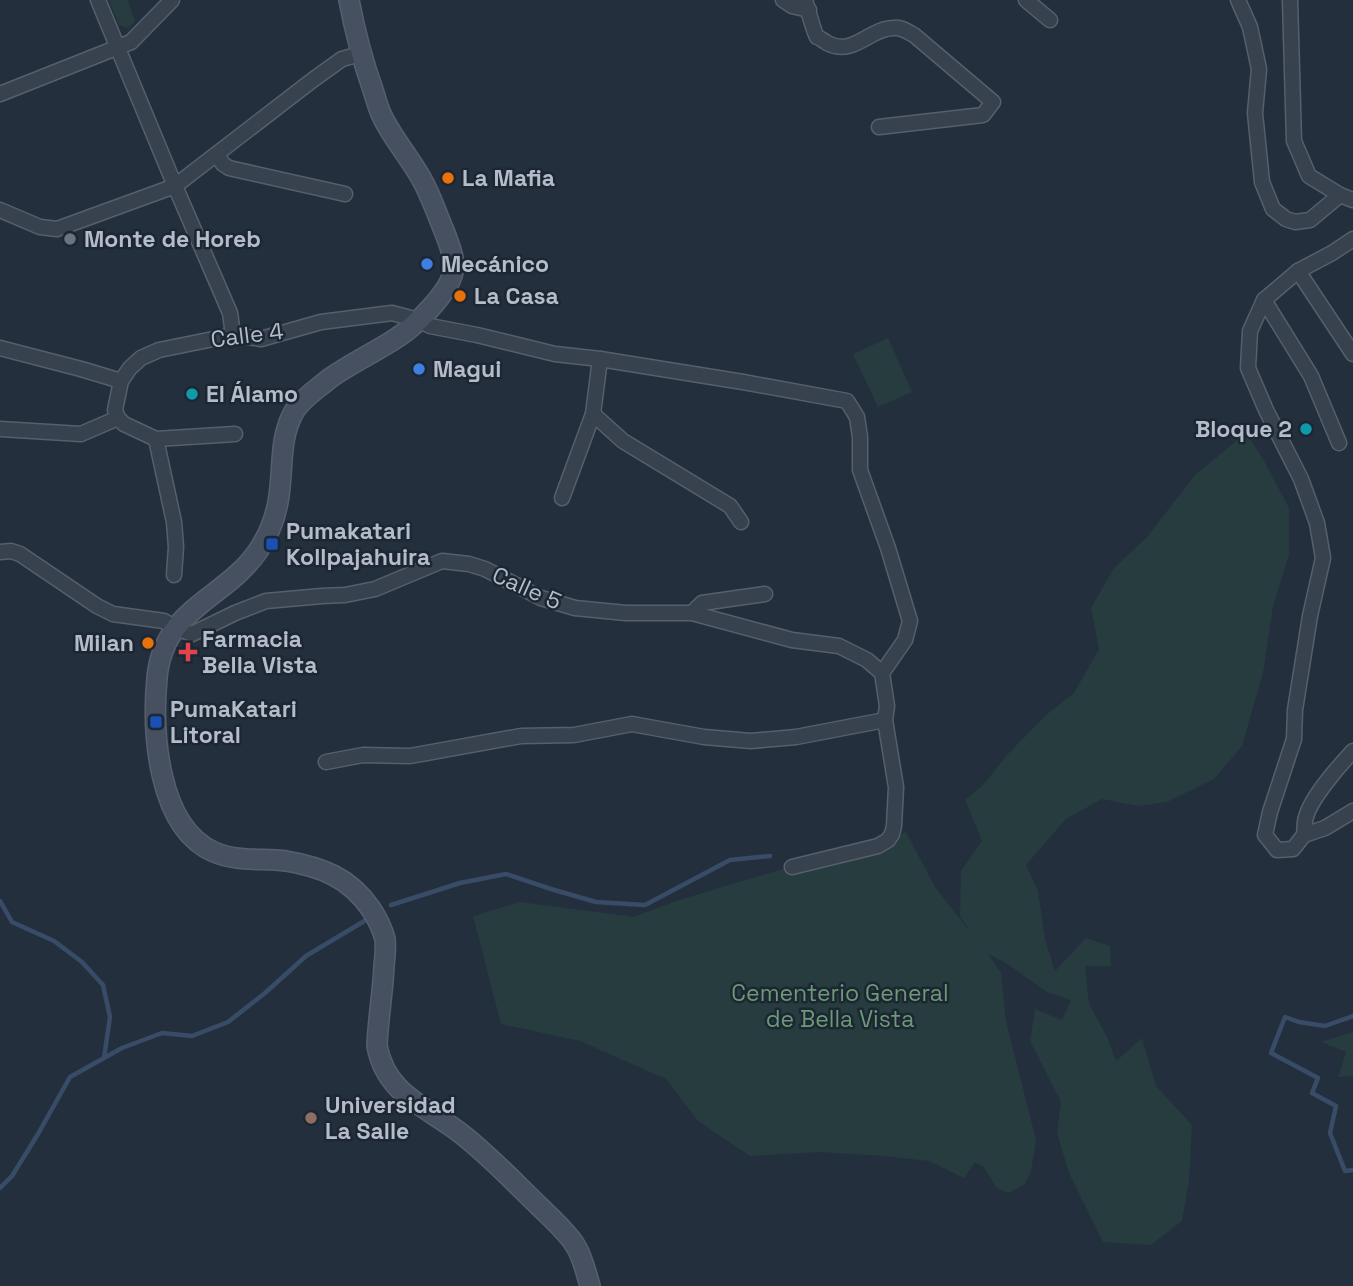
<svg xmlns="http://www.w3.org/2000/svg" width="1353" height="1286" font-family="'Space Grotesk',sans-serif">
	<rect width="100%" height="100%" fill="#242f3e"/>
	<!-- green -->
	<g fill="#263c3f">
		<polygon points="109,0 128,0 135,22 128,28 119,25"/>
		<polygon points="888,338 912,392 878,407 853,354"/>
		<polygon points="1246,433 1263,459 1289,508 1289,555 1273,606 1263,673 1242,746 1214,779 1167,802 1138,806 1102,799 1066,819 1026,865 1038,891 1045,939 1055,971 1086,938 1110,946 1111,966 1085,966 1089,1004 1108,1039 1116,1061 1142,1038 1156,1086 1192,1125 1189,1181 1182,1221 1151,1245 1103,1242 1069,1173 1057,1133 1061,1102 1030,1041 1035,1009 1062,1020 1071,1000 1047,992 1006,963 988,954 1001,973 1006,1021 1036,1140 1031,1171 1025,1184 1008,1193 996,1187 984,1167 975,1162 964,1178 929,1161 883,1156 820,1152 750,1156 698,1121 666,1079 580,1041 501,1024 473,916 520,902 634,917 676,901 906,832 935,887 971,933 960,916 961,871 982,841 965,800 984,784 1006,756 1046,715 1074,693 1099,649 1091,608 1114,568 1147,537 1195,475"/>
		<polygon points="1353,1032 1353,1076 1338,1077 1346,1052 1321,1042"/>
	</g>
	<g fill="none" stroke-linecap="round" stroke-linejoin="round">
		<!-- stream -->
		<g stroke="#394c67" stroke-width="4.5">
			<polyline points="0,901 12,922 54,941 82,962 103,985 110,1017 104,1058"/>
			<polyline points="391,905 460,883 506,874 551,889 596,902 645,905 730,860 770,856"/>
			<polyline points="1353,1016 1325,1026 1299,1022 1285,1017 1271,1053 1318,1078 1312,1093 1336,1106 1330,1133 1345,1171 1353,1170"/>
			<polyline points="0,1188 12,1176 38,1134 70,1077 122,1048 162,1033 192,1036 228,1022 265,993 306,956 371,917"/>
		</g>
		<!-- street casing -->
		<g stroke="#565f6c" stroke-width="17">
			<g id="street">
				<polyline points="98,0 175,186 230,313 233,335"/>
				<polyline points="783,0 792,6 809,10"/>
				<path d="M805,0C808,9 813,30 817,37C818,37 826,42 827,43C854,57 869,28 894,28C902,27 908,32 914,35L993,102L983,115L879,127"/>
				<polyline points="1026,0 1050,20"/>
				<polyline points="1238,0 1250,27 1259,69 1255,113 1262,182 1273,209 1286,219 1295,222 1310,220 1340,195"/>
				<polyline points="1290,0 1294,141 1309,176 1340,195 1353,200"/>
				<polyline points="0,94 131,42 172,0"/>
				<polyline points="217,155 223,164 229,168 345,194"/>
				<polyline points="0,210 40,227 57,229 175,186 314,79 342,59 360,54"/>
				<polyline points="1353,239 1332,253 1298,271 1264,300 1250,331 1248,368 1266,410 1301,479 1317,523 1323,558 1310,616 1295,710 1294,739 1270,812 1265,835 1277,850 1293,849 1304,835 1325,828 1353,811"/>
				<polyline points="1298,271 1353,354"/>
				<polyline points="1264,300 1311,376 1339,443"/>
				<polyline points="0,348 81,369 121,381"/>
				<polyline points="593,414 623,441 730,506 741,522"/>
				<polyline points="0,429 81,434 118,418"/>
				<polyline points="235,434 156,439 124,424 118,418 115,410 121,381 130,368 141,358 159,350 233,335 261,339 321,322 392,313 418,320 430,326 477,335 555,354 600,359 743,382 847,401 857,417 860,437 860,470 888,548 910,621 905,640 882,673 887,706 885,720 896,787 894,826 892,834 888,840 878,846 792,867"/>
				<polyline points="156,439 174,522 176,547 174,575"/>
				<polyline points="562,498 593,414 600,359"/>
				<polyline points="0,552 11,551 20,554 97,606 113,614 164,621 175,628 192,634 235,613 266,601 322,596 345,595 375,589 442,561 469,564 485,569 541,598 575,608 626,613 692,613 792,640 839,646 867,660 882,673"/>
				<polyline points="692,613 702,603 765,594"/>
				<polyline points="326,762 363,755 410,756 521,736 574,735 632,724 704,737 751,741 796,737 885,720"/>
				<path d="M1304,835C1305,829 1304,822 1306,817C1311,798 1339,766 1353,751"/>
			</g>
		</g>
		<!-- secondary casing -->
		<g stroke="#565f6c" stroke-width="22">
			<path id="secondary" d="M349,0C355,32 362,59 373,90C376,99 378,108 382,116C392,137 409,157 421,178C431,195 437,215 445,233C449,245 456,259 453,272C449,293 415,326 398,337C376,352 351,363 329,379C317,389 304,397 295,410C278,438 284,471 278,502C275,519 268,536 258,551C224,600 163,608 157,678C152,731 157,827 214,852C237,862 262,858 286,861C322,867 350,878 371,909C377,918 382,928 385,939C386,948 385,957 384,966C383,992 378,1019 377,1046C386,1094 425,1106 459,1132C488,1154 513,1181 539,1206C550,1217 567,1232 575,1245C583,1257 586,1273 590,1286"/>
		</g>
		<!-- street -->
		<use href="#street" stroke="#38414e" stroke-width="14"/>
		<!-- secondary -->
		<use href="#secondary" stroke="#465061" stroke-width="19"/>
	</g>
	<!-- markers -->
	<g fill="#e8710a" stroke="#1d2633" stroke-width="2.5">
		<circle cx="448" cy="178" r="7"/>
		<circle cx="460" cy="296" r="7"/>
		<circle cx="148" cy="643" r="7"/>
	</g>
	<circle fill="#6b7280" stroke="#1d2633" stroke-width="2.5" cx="70" cy="239" r="7"/>
	<g fill="#3f7fe0" stroke="#1d2633" stroke-width="2.5">
		<circle cx="427" cy="264" r="7"/>
		<circle cx="419" cy="369" r="7"/>
	</g>
	<g fill="#0f9aa8" stroke="#1d2633" stroke-width="2.5">
		<circle cx="192" cy="394" r="7"/>
		<circle cx="1306" cy="429" r="7"/>
	</g>
	<g fill="#1a4fb4" stroke="#1d2633" stroke-width="2.5">
		<rect x="265" y="537" width="14" height="14" rx="3.5"/>
		<rect x="149" y="715" width="14" height="14" rx="3.5"/>
	</g>
	<path fill="#e0444e" stroke="#1d2633" stroke-width="2.5" d="M184.5 641.5h7v7h7v7h-7v7h-7v-7h-7v-7h7z"/>
	<circle fill="#8d6e63" stroke="#1d2633" stroke-width="2.5" cx="311" cy="1118" r="7"/>
	<g text-anchor="middle" dominant-baseline="central" stroke-width="5" stroke-linejoin="round" paint-order="stroke">
		<!-- poi labels -->
		<g font-size="23" font-weight="bold" fill="#b4bcc9" stroke="#1d2633" text-anchor="start">
			<text x="462" y="178">La Mafia</text>
			<text x="84" y="239">Monte de Horeb</text>
			<text x="441" y="264">Mecánico</text>
			<text x="474" y="296">La Casa</text>
			<text x="433" y="369">Magui</text>
			<text x="206" y="394">El Álamo</text>
			<text x="1292" y="429" text-anchor="end">Bloque 2</text>
			<text x="286" y="531">Pumakatari<tspan x="286" dy="26">Kollpajahuira</tspan></text>
			<text x="202" y="639">Farmacia<tspan x="202" dy="26">Bella Vista</tspan></text>
			<text x="134" y="643" text-anchor="end">Milan</text>
			<text x="170" y="709">PumaKatari<tspan x="170" dy="26">Litoral</tspan></text>
			<text x="325" y="1105">Universidad<tspan x="325" dy="26">La Salle</tspan></text>
		</g>
		<!-- street labels -->
		<g font-size="23" fill="#b4bcc9" stroke="#1d2633">
			<text transform="translate(247 335) rotate(-7)">Calle 4</text>
			<text transform="translate(527 588) rotate(24)">Calle 5</text>
		</g>
		<!-- park labels -->
		<g font-size="23" fill="#6b9a76" stroke="#1d2633">
			<text x="840" y="993">Cementerio General<tspan x="840" dy="26">de Bella Vista</tspan></text>
		</g>
	</g>
</svg>
